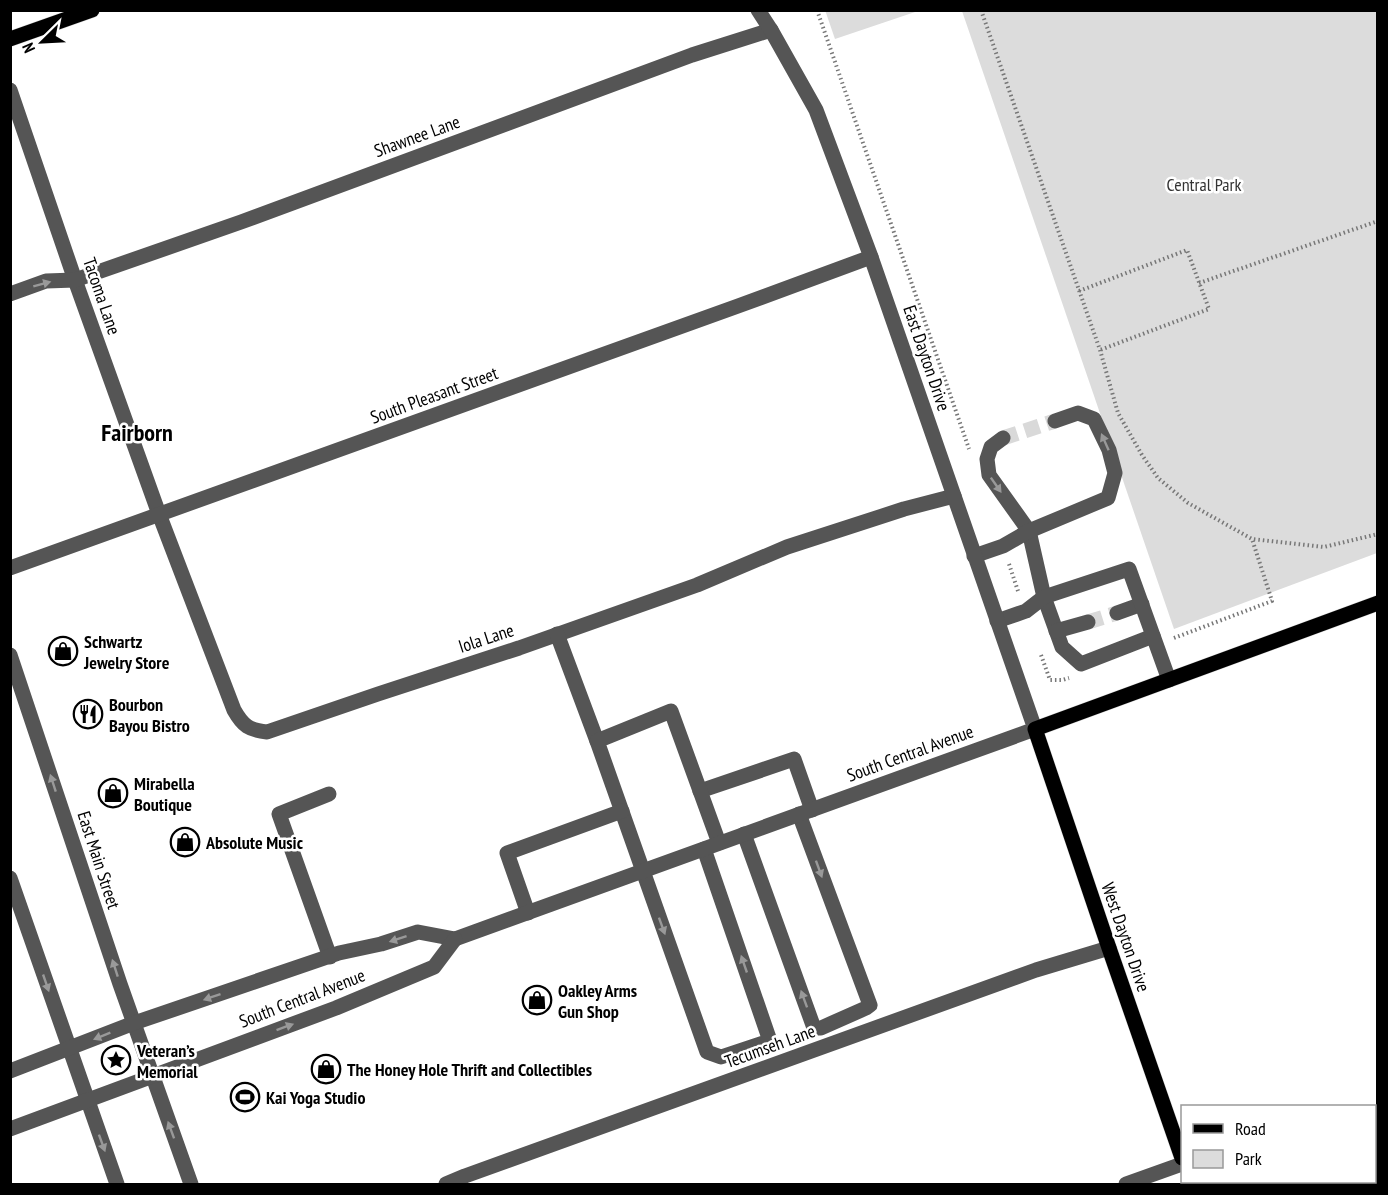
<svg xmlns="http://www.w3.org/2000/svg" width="1388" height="1195" font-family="'PT Sans Narrow',sans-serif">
	<rect width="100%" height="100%" fill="#fff"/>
	<!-- green -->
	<g fill="#dcdcdc">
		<polygon points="825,10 918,10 918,11 835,39"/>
		<polygon points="962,11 1377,11 1377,553 1174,629"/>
	</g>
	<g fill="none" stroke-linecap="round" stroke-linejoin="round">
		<!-- minor-tunnel -->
		<g stroke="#d9d9d9" stroke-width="15" stroke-dasharray="15 8" stroke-linecap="butt">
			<polyline points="1003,438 1055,421"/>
			<polyline points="1088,622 1117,613"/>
		</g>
		<!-- major casing -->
		<g stroke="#dbdbdb" stroke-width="16">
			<g id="major">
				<polyline points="10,39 92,10"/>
				<polyline points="1182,1158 1109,948 1035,729 1378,603"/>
				<polyline points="1191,1182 1192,1184"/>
			</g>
		</g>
		<!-- path -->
		<g stroke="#777" stroke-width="4" stroke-dasharray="1.5 3" stroke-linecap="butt">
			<polyline points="817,10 969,449"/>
			<polyline points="981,10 1100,350 1118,413 1142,455 1158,478 1188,503 1252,539 1324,547 1378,534"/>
			<polyline points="1199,283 1378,221"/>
			<polyline points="1079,291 1187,250 1209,309 1100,350"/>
			<polyline points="1009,564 1018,591"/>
			<polyline points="1174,638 1272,601 1252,539"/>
			<polyline points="1041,655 1050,680 1062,680 1069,678"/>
		</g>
		<!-- minor -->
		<g stroke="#555" stroke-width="15">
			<path d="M10,90L75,280L159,514L234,710C243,726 249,730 267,732L378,694L519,648L697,585L787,547L904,509L954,496"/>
			<polyline points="10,294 46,281 75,280 241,222 692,55 771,30"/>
			<polyline points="1003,438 991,447 987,459 989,475 1029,531 1044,597 1062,647 1081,664 1153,636"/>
			<polyline points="974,556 1003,546 1029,531 1108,498 1115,473 1109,450 1094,419 1078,413 1055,421"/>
			<polyline points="10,568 738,306 871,257"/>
			<polyline points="1117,613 1142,604"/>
			<polyline points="997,621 1026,611 1044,597 1129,569 1169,680"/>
			<polyline points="1056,631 1088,622"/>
			<polyline points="557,634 597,741"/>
			<polyline points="10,655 120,984 191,1184"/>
			<polyline points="700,791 794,759 812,810"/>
			<polyline points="329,794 279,814 330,957"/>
			<polyline points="744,834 814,1028 821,1028 866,1008 870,1005 799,814"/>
			<polyline points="704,849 769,1038 766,1042 721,1057 707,1052 597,741 671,711 719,843"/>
			<polyline points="10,878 117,1184"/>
			<polyline points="528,913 507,853 622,811"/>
			<polyline points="10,1071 134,1023 339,953 381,944 418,932 455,939 1035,729 871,257 816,110 771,30 758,10"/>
			<polyline points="10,1129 336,1008 434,967 455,939"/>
			<polyline points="446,1184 465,1176 1036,970 1109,948"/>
			<polyline points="1126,1184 1182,1164"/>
		</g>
		<!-- major -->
		<use href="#major" stroke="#000" stroke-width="15"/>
	</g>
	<!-- one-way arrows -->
	<defs><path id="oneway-solid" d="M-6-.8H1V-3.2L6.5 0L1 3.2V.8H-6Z" transform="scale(1.5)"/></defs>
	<g fill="#999">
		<use href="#oneway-solid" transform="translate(42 284) rotate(-15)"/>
		<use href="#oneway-solid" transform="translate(1105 442) rotate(-114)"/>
		<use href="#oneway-solid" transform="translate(996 485) rotate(55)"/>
		<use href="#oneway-solid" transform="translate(53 783) rotate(-108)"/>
		<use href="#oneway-solid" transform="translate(819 869) rotate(70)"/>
		<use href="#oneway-solid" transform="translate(662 926) rotate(70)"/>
		<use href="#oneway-solid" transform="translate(398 939) rotate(162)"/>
		<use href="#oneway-solid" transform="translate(744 964) rotate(-109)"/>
		<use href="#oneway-solid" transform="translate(115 968) rotate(-108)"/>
		<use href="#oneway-solid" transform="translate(46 983) rotate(71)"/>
		<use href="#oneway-solid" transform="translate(212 997) rotate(161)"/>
		<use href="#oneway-solid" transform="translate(804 999) rotate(-110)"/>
		<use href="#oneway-solid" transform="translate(285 1027) rotate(-20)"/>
		<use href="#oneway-solid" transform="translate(102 1036) rotate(158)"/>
		<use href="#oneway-solid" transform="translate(171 1130) rotate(-110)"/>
		<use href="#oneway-solid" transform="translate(102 1143) rotate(70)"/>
	</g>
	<!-- icons -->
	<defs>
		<g id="shop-ring" transform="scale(1.5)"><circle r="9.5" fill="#fff" stroke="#000" stroke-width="1.5"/><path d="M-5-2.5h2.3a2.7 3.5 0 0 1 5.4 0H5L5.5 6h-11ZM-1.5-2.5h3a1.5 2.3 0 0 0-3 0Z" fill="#000"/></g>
		<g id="restaurant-ring" transform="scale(1.5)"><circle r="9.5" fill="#fff" stroke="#000" stroke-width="1.5"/><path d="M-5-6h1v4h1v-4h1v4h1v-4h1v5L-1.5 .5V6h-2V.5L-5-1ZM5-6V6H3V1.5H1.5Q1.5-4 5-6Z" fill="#000"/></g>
		<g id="sight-ring" transform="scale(1.5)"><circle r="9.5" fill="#fff" stroke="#000" stroke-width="1.5"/><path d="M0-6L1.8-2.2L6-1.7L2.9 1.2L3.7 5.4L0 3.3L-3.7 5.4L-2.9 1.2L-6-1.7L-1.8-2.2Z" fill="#000"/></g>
		<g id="stadium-ring" transform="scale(1.5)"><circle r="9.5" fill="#fff" stroke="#000" stroke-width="1.5"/><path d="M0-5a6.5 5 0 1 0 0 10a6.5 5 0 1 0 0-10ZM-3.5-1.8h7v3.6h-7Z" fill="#000"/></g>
	</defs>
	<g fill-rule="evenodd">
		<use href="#shop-ring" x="63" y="651"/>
		<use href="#restaurant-ring" x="88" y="714"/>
		<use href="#shop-ring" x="113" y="793"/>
		<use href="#shop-ring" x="185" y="842"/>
		<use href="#shop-ring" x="537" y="1000"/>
		<use href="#sight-ring" x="116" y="1060"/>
		<use href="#shop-ring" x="326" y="1069"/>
		<use href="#stadium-ring" x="245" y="1097"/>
	</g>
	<g text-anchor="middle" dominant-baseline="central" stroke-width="5" stroke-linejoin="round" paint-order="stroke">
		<!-- street labels -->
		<g font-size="18" fill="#000" stroke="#fff">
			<text transform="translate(417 136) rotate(-20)">Shawnee Lane</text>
			<text transform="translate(102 296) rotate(71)">Tacoma Lane</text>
			<text transform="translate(927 358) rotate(71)">East Dayton Drive</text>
			<text transform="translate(434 395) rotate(-20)">South Pleasant Street</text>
			<text transform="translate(486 638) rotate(-18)">Iola Lane</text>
			<text transform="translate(910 753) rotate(-20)">South Central Avenue</text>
			<text transform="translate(99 860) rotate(72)">East Main Street</text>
			<text transform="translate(1126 937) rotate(71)">West Dayton Drive</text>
			<text transform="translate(302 998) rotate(-21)">South Central Avenue</text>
			<text transform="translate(770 1046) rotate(-20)">Tecumseh Lane</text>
		</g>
		<!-- park labels -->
		<g font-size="18" fill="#333" stroke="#fff">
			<text x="1204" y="184">Central Park</text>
		</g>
		<!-- poi labels -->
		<g font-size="18" font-weight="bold" fill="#000" stroke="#fff" text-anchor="start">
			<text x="84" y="641">Schwartz<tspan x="84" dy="21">Jewelry Store</tspan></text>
			<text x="109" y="704">Bourbon<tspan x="109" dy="21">Bayou Bistro</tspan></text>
			<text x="134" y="783">Mirabella<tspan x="134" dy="21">Boutique</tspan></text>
			<text x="206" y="842">Absolute Music</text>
			<text x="558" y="990">Oakley Arms<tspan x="558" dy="21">Gun Shop</tspan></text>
			<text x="137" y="1050">Veteran’s<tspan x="137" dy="21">Memorial</tspan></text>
			<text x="347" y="1069">The Honey Hole Thrift and Collectibles</text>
			<text x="266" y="1097">Kai Yoga Studio</text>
		</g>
		<!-- district labels -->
		<g font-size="24" font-weight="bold" fill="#000" stroke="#fff">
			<text x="137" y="432">Fairborn</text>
		</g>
	</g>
	<!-- border -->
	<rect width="1388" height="1195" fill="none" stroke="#000000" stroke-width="24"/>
	<!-- legend -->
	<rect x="1181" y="1105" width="195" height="78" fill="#ffffff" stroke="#999999" stroke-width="1.5"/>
	<rect x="1193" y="1124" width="30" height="9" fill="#000000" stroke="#999999" stroke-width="1.5"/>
	<text x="1235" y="1135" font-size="18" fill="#000000">Road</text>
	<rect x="1193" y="1150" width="30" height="18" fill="#dcdcdc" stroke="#999999" stroke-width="1.5"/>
	<text x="1235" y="1165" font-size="18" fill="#000000">Park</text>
	<!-- north arrow -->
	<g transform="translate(42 42) rotate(246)" stroke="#ffffff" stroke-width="4.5" paint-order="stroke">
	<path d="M0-4.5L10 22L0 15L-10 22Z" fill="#000000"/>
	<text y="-9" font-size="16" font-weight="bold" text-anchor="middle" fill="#000000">N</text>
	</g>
</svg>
